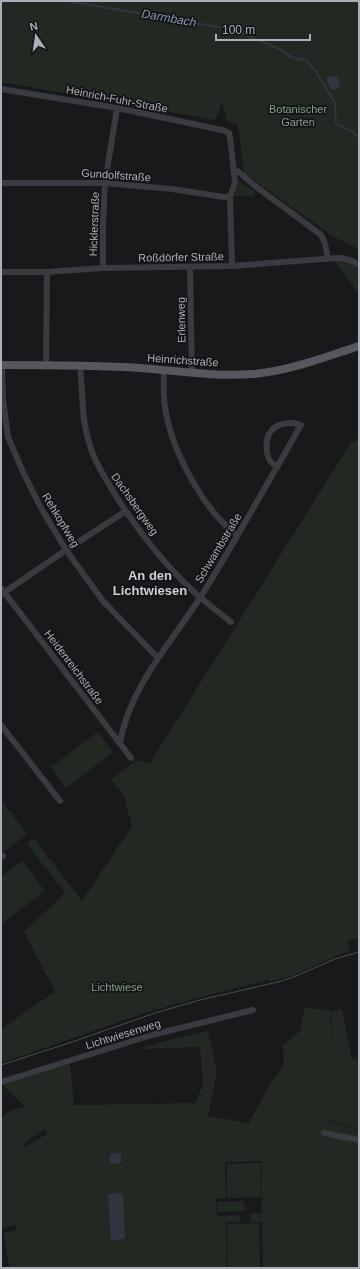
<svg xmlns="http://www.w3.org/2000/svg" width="360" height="1269" viewBox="0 0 360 1269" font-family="Arial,sans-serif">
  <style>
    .green { fill: #212922; fill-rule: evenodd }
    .water { fill: #2f363f }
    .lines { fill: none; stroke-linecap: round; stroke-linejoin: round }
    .stream { stroke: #2f363f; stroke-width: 2 }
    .minor { stroke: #3a3a40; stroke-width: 6 }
    .major { stroke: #56575f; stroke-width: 8 }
    .tram { stroke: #4d4e55; stroke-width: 1 }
    .labels { text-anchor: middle; stroke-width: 3.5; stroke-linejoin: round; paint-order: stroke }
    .street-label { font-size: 11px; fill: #abafba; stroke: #141416 }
    .park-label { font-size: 11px; fill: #83a488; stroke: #141416 }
    .water-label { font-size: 12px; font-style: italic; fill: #849ab4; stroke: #141416 }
    .quarter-label { font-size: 13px; font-weight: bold; fill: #ccced6; stroke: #141416 }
  </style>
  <rect width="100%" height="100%" fill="#19191b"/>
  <path class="green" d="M1,1h352l6,2v247l-6,-4 -19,-9 -90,-64 -5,-41 -2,-8 -10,-3 -4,-15v-5l-8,19 -214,-38z
    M238,181l17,10 -2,6 -19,-1z
    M341,260l13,5 5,5v22l-1,1 -24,-32z
    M359,439v499l-12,3 3,10 -12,4 -44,20 -25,7 -1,-2 -60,15 -63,18 -144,50v-34l54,-38 -31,-59 41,-39 -38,-49 7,-6 48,63 50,-75 -8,-30 -13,-16 25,-20 14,3 200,-319z
    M98,732l15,20 -47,36 -15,-21z
    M1,800l26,34 -26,20z
    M22,861l23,30 -44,33v-47z
    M305,1007l26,4 -1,70 2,-70 10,-2 10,51 7,-2v71l-30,-9v1l30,9v138h-96l-1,-46h-11l-1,-8 11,-1 1,3 -1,-55 -36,1 1,36 -10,1 1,17 24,-1 -1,7h-14l1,46h-221v-1l3,-1 -5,-33 11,-2 1,-6 -15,3v-110c8,-8 17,-10 28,-13h-6l-22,-21 69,-21 4,42 121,-2 8,-18 -3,-38 -60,2 25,-8 43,-10 9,41 -9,44 41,7 24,-44 11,-14 -1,-20 17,-14zM46,1129l1,5 -26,15 6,-8z
    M260,1163l1,34 -34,1v-34z
    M244,1201l1,10 -27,1 -1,-10z
    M259,1223l1,45h-32l-1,-44z"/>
  <path class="water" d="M335,76c4,2 6,5 5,9l-3,4 -5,1 -6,-10 2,-3z
    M121,1153v10l-11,1v-10z
    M123,1193l2,46 -14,1 -3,-46z"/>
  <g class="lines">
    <path class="stream" d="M68,1l156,27 15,4 43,18 9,7 16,4 9,11 19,31 1,21 16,7 7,7"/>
    <path class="minor" d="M1,89l116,19 105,22 7,3 1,4 5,45 -5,15 2,69
      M235,171l4,1 16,14 65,48c6,7 6,16 8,25
      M1,183h104l67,6 52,8h6
      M190,267l2,105
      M103,268v-44l2,-41 12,-75
      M1,272h46l56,-4 129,-2 105,-8c9,0 15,2 22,7
      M2,365l1,35 5,37 15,35 18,36 25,42 37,51 55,57
      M46,366l1,-94
      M80,366c3,26 1,51 9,76 5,20 17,37 27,54 21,33 48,68 77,95 12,11 25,21 38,31
      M164,370c0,12 -1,25 1,37 6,42 38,103 72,128
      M293,423l8,2 -24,42c-2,-2 -6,-4 -7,-6 -5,-9 -5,-24 2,-31 5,-6 13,-7 21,-7z
      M1,588l130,170
      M2,594l64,-44 60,-39
      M1,725l59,76
      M120,743c9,-55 50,-99 80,-145 27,-43 52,-88 77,-131
      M1,858l2,-2
      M1,1082l151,-47 101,-25
      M324,1133l35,7"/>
    <path class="major" d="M1,365c46,0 94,0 140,3 37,3 75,9 112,6 36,-3 72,-17 106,-28"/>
    <path class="tram" d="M1,1065l71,-23 83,-29 45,-13 82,-19 14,-5 39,-17 24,-7"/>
  </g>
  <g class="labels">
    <g class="street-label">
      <text transform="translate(117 99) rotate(11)" y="4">Heinrich-Fuhr-Straße</text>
      <text transform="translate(116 175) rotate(4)" y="4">Gundolfstraße</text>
      <text transform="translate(94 224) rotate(-88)" y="4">Hicklerstraße</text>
      <text transform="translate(181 257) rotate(-1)" y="4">Roßdörfer Straße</text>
      <text transform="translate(181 320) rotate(-91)" y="4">Erlenweg</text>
      <text transform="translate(183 360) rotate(4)" y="4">Heinrichstraße</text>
      <text transform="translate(135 504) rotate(55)" y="4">Dachsbergweg</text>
      <text transform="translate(61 520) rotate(59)" y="4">Rehkopfweg</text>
      <text transform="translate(218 548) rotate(-59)" y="4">Schwambstraße</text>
      <text transform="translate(74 667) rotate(53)" y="4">Heidenreichstraße</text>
      <text transform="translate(123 1034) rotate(-17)" y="4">Lichtwiesenweg</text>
    </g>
    <g class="park-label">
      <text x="298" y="113">Botanischer<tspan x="298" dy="13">Garten</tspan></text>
      <text x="117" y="991">Lichtwiese</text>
    </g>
    <g class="water-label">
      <text transform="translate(169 18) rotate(10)" y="4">Darmbach</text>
    </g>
    <g class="quarter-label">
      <text x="150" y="580">An den<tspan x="150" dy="15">Lichtwiesen</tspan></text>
    </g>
  </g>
  <rect width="360" height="1269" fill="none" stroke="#abafba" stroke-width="4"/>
  <g transform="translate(36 36) rotate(347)" stroke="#141416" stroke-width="3" paint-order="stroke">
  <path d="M0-3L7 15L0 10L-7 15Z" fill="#abafba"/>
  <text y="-6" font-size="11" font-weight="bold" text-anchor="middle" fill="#abafba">N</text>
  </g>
  <path d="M216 34v6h94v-6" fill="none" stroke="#abafba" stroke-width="2"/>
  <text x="222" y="34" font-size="12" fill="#abafba" stroke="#141416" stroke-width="3" paint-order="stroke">100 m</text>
</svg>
